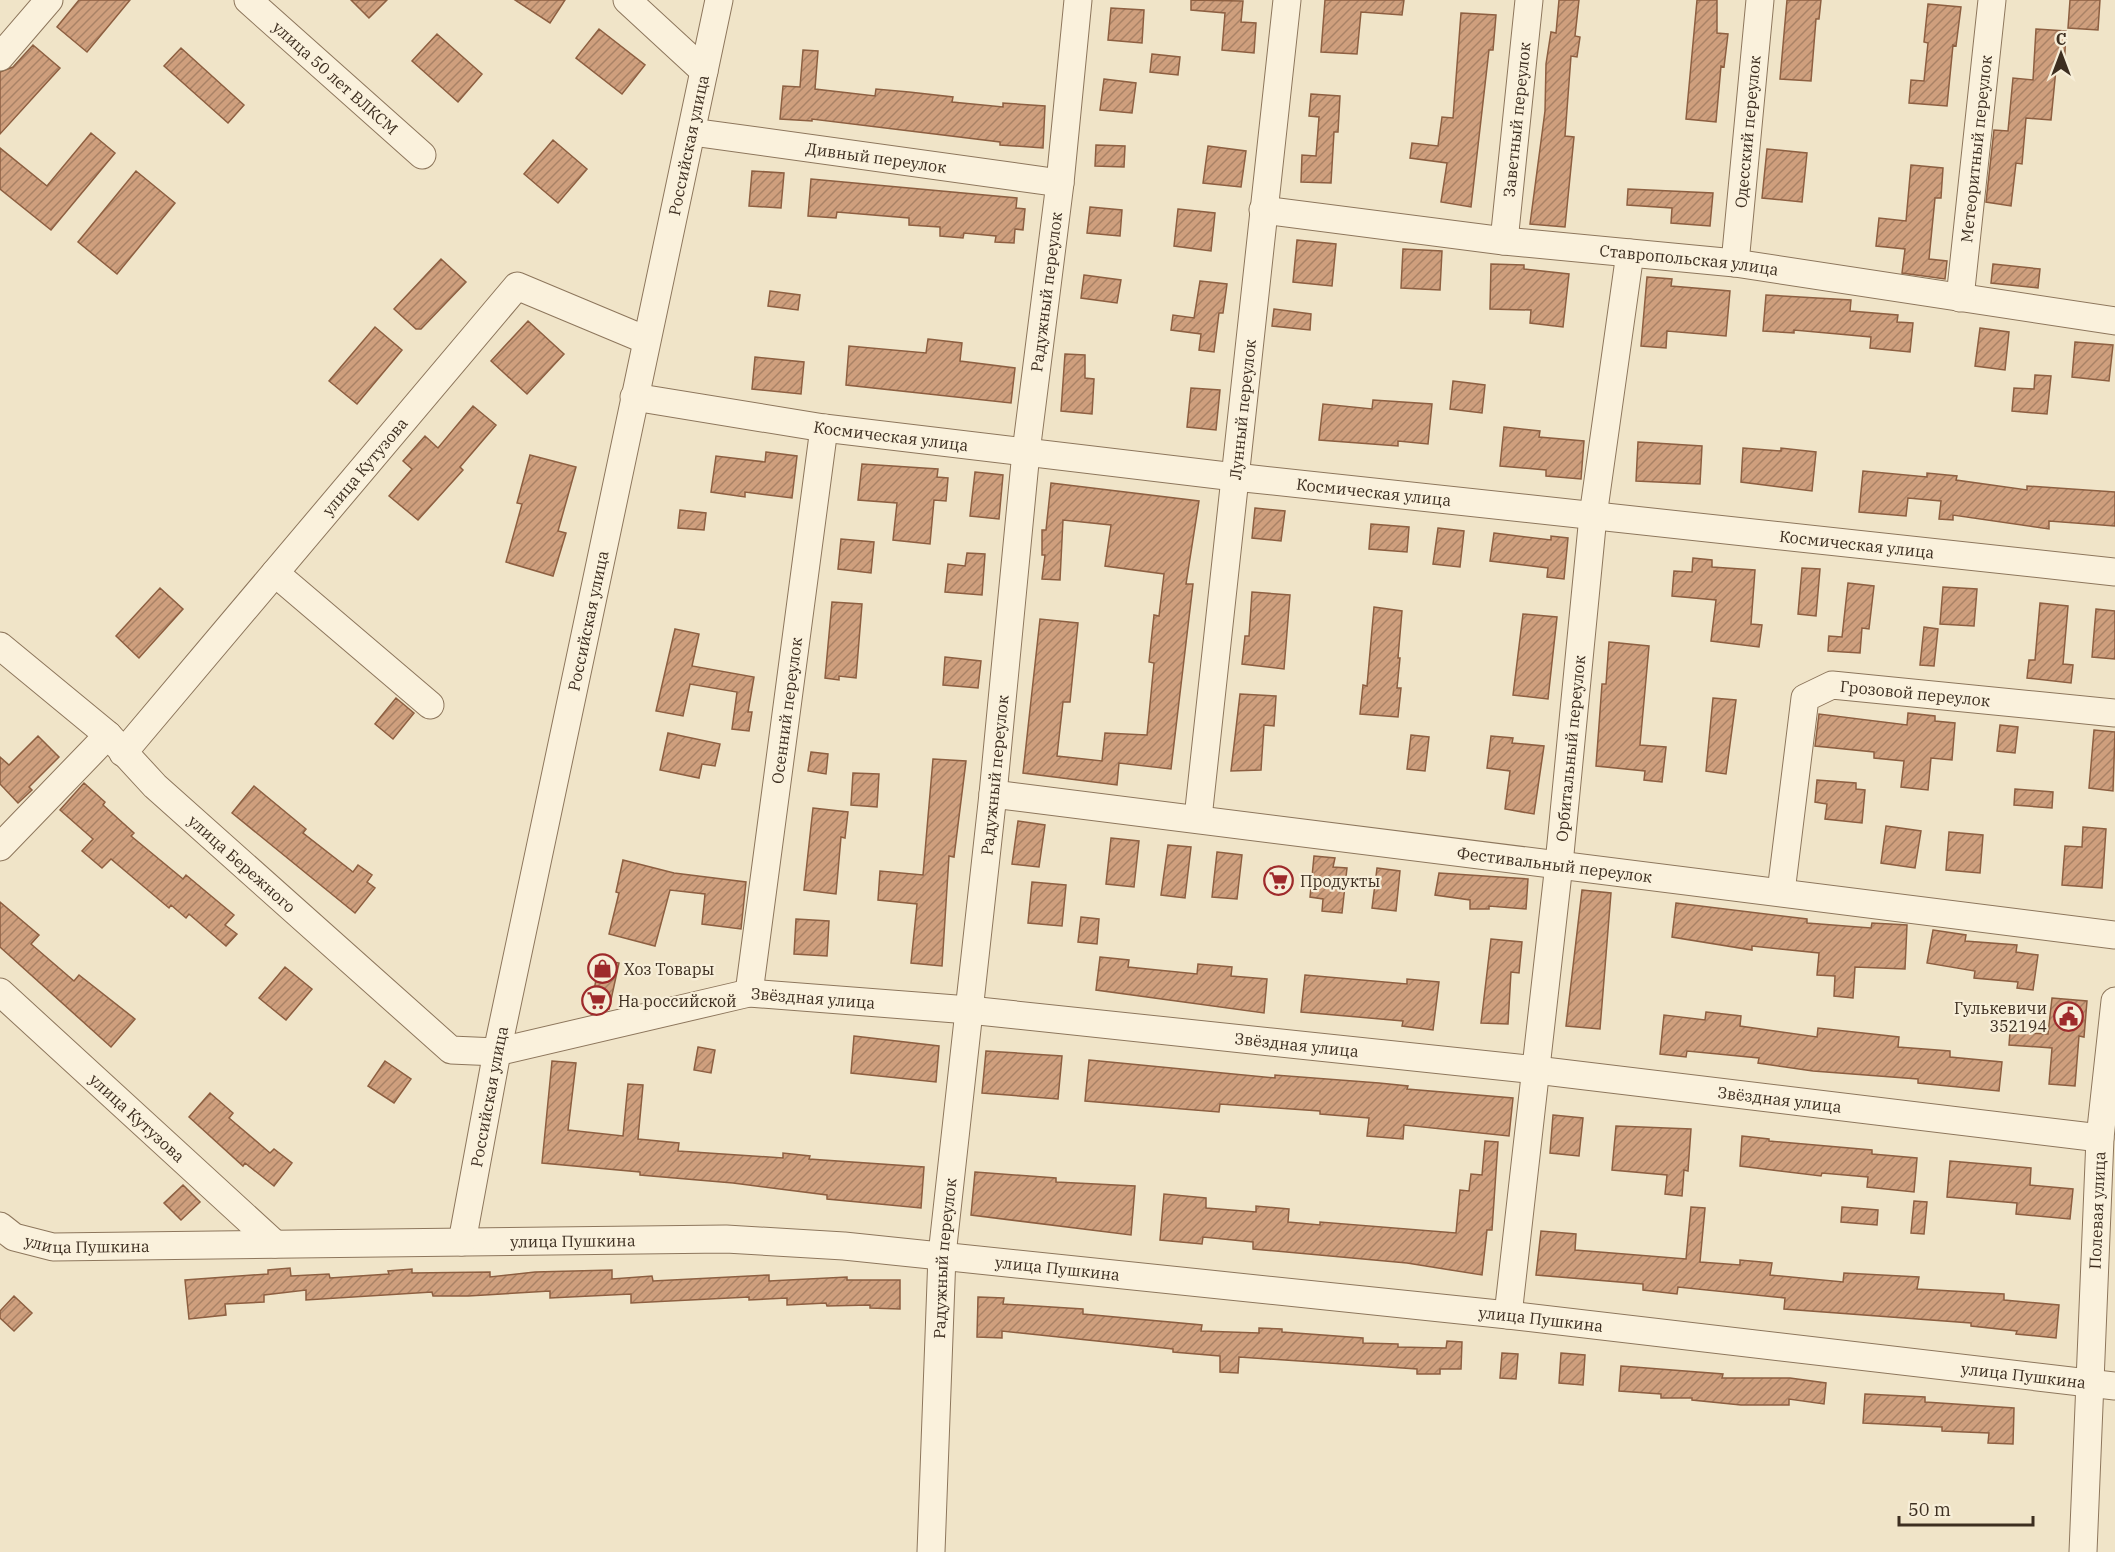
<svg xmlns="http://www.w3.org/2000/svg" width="2115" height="1552" viewBox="0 0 2115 1552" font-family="'IBM Plex Serif',serif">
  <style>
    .building { fill: url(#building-hatch); stroke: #8d5f41; stroke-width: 1.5 }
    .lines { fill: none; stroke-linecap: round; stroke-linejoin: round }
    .minor-casing { stroke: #8d765c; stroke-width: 29 }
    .minor { stroke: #faf1dc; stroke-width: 27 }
    .labels { text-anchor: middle; stroke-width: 4.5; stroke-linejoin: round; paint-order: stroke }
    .street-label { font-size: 16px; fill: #3d2e20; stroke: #f7eed8 }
    .poi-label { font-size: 16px; fill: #3d2e20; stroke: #f7eed8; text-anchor: start }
  </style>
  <defs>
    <pattern id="building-hatch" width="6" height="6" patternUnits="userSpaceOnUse" patternTransform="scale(1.5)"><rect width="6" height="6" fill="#cf9f7d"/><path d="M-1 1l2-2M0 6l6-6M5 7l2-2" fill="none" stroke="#a98266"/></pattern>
  </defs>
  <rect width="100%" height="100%" fill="#f0e4c8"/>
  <path class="building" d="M79,0h51l-43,52 -30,-25z
    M351,0h36l-18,18z
    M515,0h50l-15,23z
    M1191,0l52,1 -2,21 15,1 -2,30 -32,-3 3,-37 -34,-3z
    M1325,0h79l-2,15 -41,-3 -4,42 -36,-2z
    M1559,0h20l-4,36 5,1 -3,20 -6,-1 -6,80 9,1 -9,90 -35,-3 15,-113 1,-47 5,-32 5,1z
    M1697,0h20v33l11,1 -4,33 -3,-1 -5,56 -30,-3z
    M1787,0h34l-2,19h-3l-5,62 -31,-2z
    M2070,0h30l-2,30 -30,-2z
    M1928,4l33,3 -5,39 -3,-1 -6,61 -38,-3 2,-23 13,1 4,-38 -4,-1z
    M1111,8l33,2 -2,33 -34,-3z
    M1461,13l35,2 -3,35h-4l-18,157 -30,-5 6,-39 -37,-5 2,-15 26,3 4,-29 11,1z
    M599,29l46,36 -23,29 -46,-36z
    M2036,29l30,2 -2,39 -8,-1 -5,51 -25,-2 -4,46 -6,-1 -5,43 -25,-4 8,-72 14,1 5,-53 20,2z
    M437,34l45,40 -24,28 -46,-41z
    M33,45l27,23 -60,66v-62l13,-5z
    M181,48l63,57 -16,18 -64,-57z
    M803,50l15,1 -3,38 60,7 1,-7 33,3 44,5 -1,5 51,5v-4l42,3 -2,42 -43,-3v-3l-188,-23v2l-32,-2 3,-33 17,1z
    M1152,54l28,3 -2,18 -28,-3z
    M1104,79l32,4 -4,30 -32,-3z
    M1311,94l29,2 -2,36h-4l-3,51 -30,-1 1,-27 14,1 3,-39 -10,-1z
    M91,133l24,20 -64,77 -51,-41v-41l47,38z
    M553,140l34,29 -29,34 -34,-29z
    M1096,145l29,1 -1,21 -29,-1z
    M1208,146l38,5 -5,36 -38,-4z
    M1767,149l40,4 -5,49 -40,-4z
    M1911,165l32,3 -2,30h-6l-6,61 18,2 -2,18 -43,-6 3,-24 -29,-3 3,-28 27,3z
    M136,171l39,32 -58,71 -39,-32z
    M752,171l32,2 -3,35 -32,-2z
    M811,179l206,19 -1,10 9,1 -2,21 -8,-1 -1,14 -19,-1 1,-6 -32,-3 -1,5 -23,-2v-9l-31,-2v-7l-72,-6 -1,6 -28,-2z
    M1628,189l85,4 -3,33 -39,-3 1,-15 -45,-3z
    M1090,207l32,3 -2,26 -33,-3z
    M1178,209l37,4 -4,38 -37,-5z
    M1297,240l39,4 -4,42 -39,-4z
    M1403,249l39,2 -2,39 -39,-2z
    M441,259l25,23 -45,47h-5l-22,-20z
    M1491,264l33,1v4l45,5 -6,53 -33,-4 1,-13 -41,-1z
    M1993,264l47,5 -2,19 -47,-5z
    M1084,275l37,5 -4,23 -36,-5z
    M1647,277l25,2 -1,7 59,5 -4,45 -59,-5 -1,17 -25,-2z
    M1200,281l27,3 -4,29h-4l-5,39 -15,-2 2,-16 -30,-4 2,-15 21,3z
    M770,291l30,4 -2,15 -30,-4z
    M1766,295l85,5 -1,11 48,4 -1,7 16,1 -3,29 -40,-4 1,-11 -77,-7v3l-31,-2z
    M1274,309l37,5 -1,16 -38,-4z
    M528,321l36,33 -37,40 -36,-33z
    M375,327l27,23 -45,54 -28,-23z
    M1980,328l29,4 -4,38 -30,-4z
    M928,339l34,4 -2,18 55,7 -4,35 -165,-18 3,-39 77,7z
    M2075,342l38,3 -4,36 -37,-4z
    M1065,354l20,1v23l9,1 -2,35 -31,-3z
    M755,357l49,5 -3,32 -49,-5z
    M2035,375l16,1 -4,38 -35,-3 2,-23 20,1z
    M1453,381l32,4 -3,28 -32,-4z
    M1191,388l29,2 -4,40 -29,-3z
    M1373,400l59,4 -4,40 -30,-3v5l-79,-6 4,-36 49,5z
    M473,406l23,19 -36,42 3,3 -45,50 -29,-24 23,-27 -9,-8 22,-25 13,12z
    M1504,427l36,4 -1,6 45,4 -3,38 -35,-3v-6l-46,-4z
    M1638,442l64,4 -2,38 -64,-3z
    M1743,448l38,3v-3l35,4 -4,39 -71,-9z
    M766,452l31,4 -5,42 -47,-6v5l-34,-5 5,-36 49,6z
    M530,455l46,12 -18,64 8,2 -13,43 -47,-14 16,-58 -5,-1z
    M862,464l76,5 -1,8 11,1 -2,23 -12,-1 -4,44 -37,-4 4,-37 -39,-3z
    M1863,471l64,6v-4l30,3 -1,4 71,10v-4l88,6v34l-66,-5v8l-96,-14v5l-14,-1 2,-18 -33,-3 -2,18 -47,-4z
    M975,472l28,3 -4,44 -29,-3z
    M1051,483l148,18 -13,83h7l-22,185 -52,-6 -2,22 -94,-12 17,-154 38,4 -8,79h-7l-6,54 45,5 3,-28 42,2 7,-72 -5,-1 5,-47 5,1 5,-42 -59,-8 6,-41 -48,-5 -3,60 -18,-1 3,-24h-3v-25h4z
    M1255,508l30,3 -4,30 -29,-3z
    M680,510l26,3 -2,17 -26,-2z
    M1371,524l38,3 -2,25 -38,-3z
    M1438,528l26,3 -4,36 -27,-3z
    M1494,533l57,7v-4l17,2 -4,41 -17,-2 1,-9 -58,-7z
    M841,539l33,3 -3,31 -33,-4z
    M967,553l18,1 -3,41 -37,-3 3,-28 17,2z
    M1693,558l19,2v7l43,3 -4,54 11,1 -3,22 -48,-6 5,-41 -44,-4 2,-25 18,1z
    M1802,568l18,1 -4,47 -18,-2z
    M1848,583l26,3 -5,43 -7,-1 -2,25 -32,-2 1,-15 13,1z
    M1943,587l34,2 -3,37 -34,-2z
    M160,588l23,21 -44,49 -23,-22z
    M1252,592l38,3 -6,74 -42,-5 3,-28h4z
    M832,602l30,2 -6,74 -17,-2v4l-14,-2z
    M2040,603l28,3 -5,58 10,1 -2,18 -44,-5 2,-18h6z
    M1374,607l28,4 -4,47h2l-3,30h4l-3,29 -38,-3 3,-29 4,1z
    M2096,609l19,2v48l-23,-2z
    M1523,614l34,3 -9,82 -35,-4z
    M1924,627l14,2 -4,37 -14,-1z
    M675,629l24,5 -7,32 62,11 -6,35h4l-3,19 -17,-2 5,-37 -47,-8 -7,32 -27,-5z
    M1609,642l40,4 -9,99 26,2 -4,35 -18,-2 1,-9 -49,-5 6,-82h4z
    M945,657l36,4 -3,27 -35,-3z
    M1240,694l36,2 -2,30 -10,-1 -3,45 -30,1z
    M396,698l18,15 -21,26 -18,-15z
    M1713,698l23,2 -10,74 -20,-3z
    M1908,713l27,3v5l20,2 -3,37 -21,-2 -3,32 -27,-3 3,-26 -30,-3v-6l-59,-6 4,-32 88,11z
    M2000,725l18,2 -3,26 -18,-2z
    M2094,730l21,2 -2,59 -24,-3z
    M668,733l52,11 -5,22 -13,-2 -3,14 -39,-8z
    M1411,735l18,2 -4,34 -18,-2z
    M38,736l21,21 -30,30 3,3 -14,13 -18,-19v-27l9,8z
    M1491,736l22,2 -1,5 32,3 -10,68 -29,-5 5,-38 -23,-3z
    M811,752l17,2 -2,20 -18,-3z
    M933,759l33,2 -12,96 -5,-1 -7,110 -31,-3 6,-59 -39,-4 2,-29 43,4z
    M853,773l26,1 -2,33 -26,-2z
    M1817,780l39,3v6l9,1 -3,33 -37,-4 2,-15 -12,-2z
    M84,783l21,19 -2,3 31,28 -3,3 52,43 3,-4 48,40 -9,10 12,9 -11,12 -37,-32 -3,4 -15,-13 -2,3 -58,-49 -9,9 -20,-17 11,-12 -33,-29z
    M254,786l52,43 -3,4 50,39 5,-7 14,10 -5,7 8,6 -20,25 -123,-100z
    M2015,789l38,3 -1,16 -38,-3z
    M813,808l35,4 -3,26 -4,-1 -5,57 -32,-4z
    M1018,821l27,4 -6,42 -27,-3z
    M1886,826l35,5 -6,37 -34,-5z
    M2083,827l23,2 -4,59 -40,-3 3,-39 17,1z
    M1949,832l34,3 -3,38 -34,-3z
    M1111,838l28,3 -5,46 -28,-3z
    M1168,845l23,2 -6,51 -24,-3z
    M1217,852l25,3 -5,44 -25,-2z
    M1314,856l21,2 -2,9 14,1 -5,45 -20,-2 1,-12 -13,-2z
    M623,860l51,13 72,9 -5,47 -39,-5 3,-30 -35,-4 -15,56 -46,-12 10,-41 -3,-1z
    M1377,868l23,3 -4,40 -24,-3z
    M1439,873l89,6 -2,30 -37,-3v3h-19v-9l-35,-5z
    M1032,882l34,3 -4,41 -34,-3z
    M1582,890l29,3 -11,136 -34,-3z
    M0,902l39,33 -8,9 43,37 5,-6 56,44 -24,28 -111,-100z
    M1676,903l131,16v4l64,5 1,-5 35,2 -2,44 -50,-2 -2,31 -19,-2 1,-20 -18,-1 2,-22 -67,-7v4l-80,-13z
    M1081,917l18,2 -2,25 -19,-2z
    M796,919l33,2 -2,35 -33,-2z
    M1933,930l33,5 -1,6 52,4 -1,7 22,3 -5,35 -16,-2 1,-6 -44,-4 1,-7 -48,-8z
    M1491,939l31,3 -3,31 -8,-1 -3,52 -27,-1z
    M1100,957l29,3 -1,7 69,7 1,-10 34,3 -1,9 36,3 -3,34 -168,-23z
    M600,959l19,4 -10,46 -18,-3z
    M285,967l27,22 -26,31 -27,-22z
    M1305,975l102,9v-5l32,3 -6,48 -31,-4 1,-5 -102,-9z
    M2052,998l35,3 -3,36 -5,-1 -4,50 -26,-2 3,-36 -43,-3 1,-13 38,2z
    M1706,1012l35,4 -1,10 77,11 1,-9 81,9 -1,10 52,4v6l52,5 -3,29 -81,-8v-4l-105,-8 -55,-8 1,-5 -72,-7 -1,6 -26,-3 4,-39 41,5z
    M854,1036l85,10 -3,36 -85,-9z
    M698,1047l17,3 -4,23 -17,-3z
    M986,1051l76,5 -4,43 -76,-6z
    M1089,1060l186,18v-3l104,8 29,3 -1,3 106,9 -4,38 -105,-11 -1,14 -36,-3 2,-18 -49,-4v-3l-100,-7 -1,8 -134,-11z
    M385,1061l26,18 -17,24 -26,-17z
    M552,1061l24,2 -8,67 55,6 5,-52 15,1 -5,54 41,4 -1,8 105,7v-5l27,3 -1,3 115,8 -3,41 -94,-9v-4l-94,-12 -93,-8v-3l-98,-9z
    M210,1093l23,20 -4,5 41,35 4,-4 18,14 -18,23 -29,-23 -2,3 -54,-49z
    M1553,1115l30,3 -4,38 -29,-3z
    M1616,1126l75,3 -3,42 -4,-1 -2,26 -17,-2 2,-19 -55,-5z
    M1742,1136l27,3v2l103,9v4l45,4 -3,34 -47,-5 1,-10 -46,-4 -1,3 -81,-10z
    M1485,1141l13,1 -6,88h-5l-5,45 -75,-12 -154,-14v-7l-50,-5 -1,7 -42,-4 4,-46 42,4v10l50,4v-6l33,3 -1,13 32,3v-3l136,11 4,-43 9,1 2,-17 11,1z
    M1950,1161l81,7 -1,17 43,4 -3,30 -54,-5 1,-11 -70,-6z
    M975,1172l81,6v4l79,4 -4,49 -160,-20z
    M183,1185l17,17 -19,18 -17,-17z
    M1914,1201l13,1 -3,32 -13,-1z
    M1691,1207l14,1 -5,54 40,3v-5l32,3 -2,12 73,7 1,-9 75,4 -2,12 87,5v6l55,5 -3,33 -40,-4 1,-3 -46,-5v-3l-187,-14 1,-11 -107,-11 -1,7 -34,-4v-6l-107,-9 5,-44 35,3 -1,16 111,9z
    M1842,1207l36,3 -1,15 -36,-3z
    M290,1268l1,8 38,-2 1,4 59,-4 -1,-3 24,-2v4l78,-1v5l45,-5 77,-2v9l40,-3 1,5 116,-6v6l78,-4v3h53v29l-30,-1v-3l-43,1 -1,-3 -39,2v-7l-38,2v-3l-118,6v-9l-81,4v-7l-82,5h-35l-1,-4 -126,8v-10l-42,5v7l-39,2 1,11 -37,4 -4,-39 83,-6v-4z
    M14,1296l18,17 -18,18 -14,-13v-7z
    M978,1297l26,1 -1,6 80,5v5l119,11 -1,6 58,2v-5l23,1v3l81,6v5l35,1v3l48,1 1,-7 15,1 -1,27h-21v5h-23v-5l-178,-12 -1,16 -18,-1v-16l-47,-4v-3l-171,-18v7l-25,-1z
    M1502,1353l16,1 -2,25 -16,-1z
    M1561,1353l24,2 -2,30 -24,-2z
    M1621,1366l102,8 -1,4h68l36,5 -2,21 -35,-5v6h-48l-49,-5v-2h-31v-4l-42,-3z
    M1865,1394l60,3v5l89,6 -1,36 -25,-1 1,-10 -47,-2v-4l-79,-4z"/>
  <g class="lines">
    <defs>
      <g id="minor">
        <path id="s1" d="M248,0l174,155"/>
        <path d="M627,0l77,71"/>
        <path d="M0,57l49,-57"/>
        <path id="s2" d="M692,132l368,51"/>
        <path id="s3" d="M1263,210l241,31 231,22 380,58"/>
        <path id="s4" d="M1504,241l25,-241"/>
        <path id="s5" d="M1735,263l25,-263"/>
        <path id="s6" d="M1960,298l32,-298"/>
        <path id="s7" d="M634,397l190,31 411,49 880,95"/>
        <path d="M275,573l155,132"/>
        <path id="s8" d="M0,646l108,89 47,51 296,264 46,2 252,-59 220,17 567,60 564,68"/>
        <path id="s9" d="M123,753l394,-467 129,54"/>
        <path id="s10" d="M993,794l1122,141"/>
        <path id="s11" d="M1198,818l89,-818"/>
        <path d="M0,847l108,-112"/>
        <path id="s12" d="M1781,892l24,-194 27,-13 283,28"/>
        <path id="s13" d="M0,992l275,252"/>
        <path id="s14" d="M749,993l75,-565"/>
        <path id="s15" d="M0,1226l14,11 39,10 673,-8 118,7 664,69 607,71"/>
        <path id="s16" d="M462,1242l35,-190 222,-1052"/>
        <path id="s17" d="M1508,1315l51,-451 34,-348 37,-263"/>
        <path id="s18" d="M931,1552l11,-297 51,-461 33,-342 34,-269 18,-183"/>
        <path id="s19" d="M2083,1552l17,-414 15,-137"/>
      </g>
    </defs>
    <use href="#minor" class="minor-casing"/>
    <use href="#minor" class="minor"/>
  </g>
  <defs>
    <symbol id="supermarket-ring" viewBox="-11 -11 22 22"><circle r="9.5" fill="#f7eed8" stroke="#9e2a2b" stroke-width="1.5"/><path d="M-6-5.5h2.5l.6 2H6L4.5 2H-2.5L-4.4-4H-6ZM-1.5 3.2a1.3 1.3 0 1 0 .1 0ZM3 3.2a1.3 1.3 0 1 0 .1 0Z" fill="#9e2a2b"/></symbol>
    <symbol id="shop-ring" viewBox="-11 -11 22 22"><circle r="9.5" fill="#f7eed8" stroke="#9e2a2b" stroke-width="1.5"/><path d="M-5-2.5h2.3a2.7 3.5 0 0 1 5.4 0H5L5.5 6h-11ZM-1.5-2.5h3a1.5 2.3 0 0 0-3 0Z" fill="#9e2a2b"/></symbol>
    <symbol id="civic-ring" viewBox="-11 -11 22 22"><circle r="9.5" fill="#f7eed8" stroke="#9e2a2b" stroke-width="1.5"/><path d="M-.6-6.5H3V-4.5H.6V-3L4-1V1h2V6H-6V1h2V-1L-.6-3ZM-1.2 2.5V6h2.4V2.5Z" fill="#9e2a2b"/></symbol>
  </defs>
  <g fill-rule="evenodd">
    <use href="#supermarket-ring" x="1262" y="864" width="33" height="33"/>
    <use href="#shop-ring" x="586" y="952" width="33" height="33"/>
    <use href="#supermarket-ring" x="580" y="984" width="33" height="33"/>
    <use href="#civic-ring" x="2052" y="1000" width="33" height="33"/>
  </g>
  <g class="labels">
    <g class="street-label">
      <text dy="6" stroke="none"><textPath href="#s1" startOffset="117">улица 50 лет ВЛКСМ</textPath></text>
      <text dy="6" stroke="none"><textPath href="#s4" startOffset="122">Заветный переулок</textPath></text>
      <text dy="6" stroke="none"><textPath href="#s5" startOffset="132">Одесский переулок</textPath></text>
      <text dy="6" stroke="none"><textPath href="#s16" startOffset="1120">Российская улица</textPath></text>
      <text dy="6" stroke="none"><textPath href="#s6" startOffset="150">Метеоритный переулок</textPath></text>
      <text dy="6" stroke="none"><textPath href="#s2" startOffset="186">Дивный переулок</textPath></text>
      <text dy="6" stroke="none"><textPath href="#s3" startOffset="429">Ставропольская улица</textPath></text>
      <text dy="6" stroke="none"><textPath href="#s18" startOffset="1266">Радужный переулок</textPath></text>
      <text dy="6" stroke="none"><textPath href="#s11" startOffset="411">Лунный переулок</textPath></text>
      <text dy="6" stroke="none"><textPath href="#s7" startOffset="260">Космическая улица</textPath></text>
      <text dy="6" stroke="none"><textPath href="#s9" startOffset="375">улица Кутузова</textPath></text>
      <text dy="6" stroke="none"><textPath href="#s7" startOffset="746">Космическая улица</textPath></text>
      <text dy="6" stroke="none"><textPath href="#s7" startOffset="1232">Космическая улица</textPath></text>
      <text dy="6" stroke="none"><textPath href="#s16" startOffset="634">Российская улица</textPath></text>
      <text dy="6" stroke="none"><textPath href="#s12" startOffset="309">Грозовой переулок</textPath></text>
      <text dy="6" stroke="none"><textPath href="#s14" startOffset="285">Осенний переулок</textPath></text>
      <text dy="6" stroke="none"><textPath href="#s17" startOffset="570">Орбитальный переулок</textPath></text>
      <text dy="6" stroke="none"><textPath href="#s18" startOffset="780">Радужный переулок</textPath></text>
      <text dy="6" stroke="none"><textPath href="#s10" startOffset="566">Фестивальный переулок</textPath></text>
      <text dy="6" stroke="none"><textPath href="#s8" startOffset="326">улица Бережного</textPath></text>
      <text dy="6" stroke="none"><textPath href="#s8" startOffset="975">Звёздная улица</textPath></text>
      <text dy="6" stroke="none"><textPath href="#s8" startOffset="1461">Звёздная улица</textPath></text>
      <text dy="6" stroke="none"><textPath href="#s16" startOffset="148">Российская улица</textPath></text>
      <text dy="6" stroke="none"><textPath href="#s8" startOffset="1947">Звёздная улица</textPath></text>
      <text dy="6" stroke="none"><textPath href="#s13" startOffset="186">улица Кутузова</textPath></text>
      <text dy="6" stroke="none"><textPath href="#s19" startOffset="342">Полевая улица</textPath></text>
      <text dy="6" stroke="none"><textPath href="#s15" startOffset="92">улица Пушкина</textPath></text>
      <text dy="6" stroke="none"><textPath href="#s15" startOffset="578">улица Пушкина</textPath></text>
      <text dy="6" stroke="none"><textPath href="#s18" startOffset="294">Радужный переулок</textPath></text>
      <text dy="6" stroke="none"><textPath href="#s15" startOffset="1064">улица Пушкина</textPath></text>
      <text dy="6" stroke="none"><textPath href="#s15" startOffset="1550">улица Пушкина</textPath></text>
      <text dy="6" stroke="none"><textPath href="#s15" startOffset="2036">улица Пушкина</textPath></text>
    </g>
    <g class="poi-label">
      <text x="1300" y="887">Продукты</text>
      <text x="624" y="975">Хоз Товары</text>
      <text x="618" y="1007">На российской</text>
      <text x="2047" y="1014" text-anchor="end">Гулькевичи<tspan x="2047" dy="18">352194</tspan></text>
    </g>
  </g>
  <g transform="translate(2061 54)" stroke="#f7eed8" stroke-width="4.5" paint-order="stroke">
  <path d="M0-4.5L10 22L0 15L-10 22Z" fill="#3d2e20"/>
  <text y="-9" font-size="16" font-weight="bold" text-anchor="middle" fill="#3d2e20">С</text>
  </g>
  <path d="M1899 1516v9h134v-9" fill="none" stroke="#3d2e20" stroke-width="3"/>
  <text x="1908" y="1516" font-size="18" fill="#3d2e20" stroke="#f7eed8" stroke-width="4.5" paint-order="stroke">50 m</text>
</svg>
